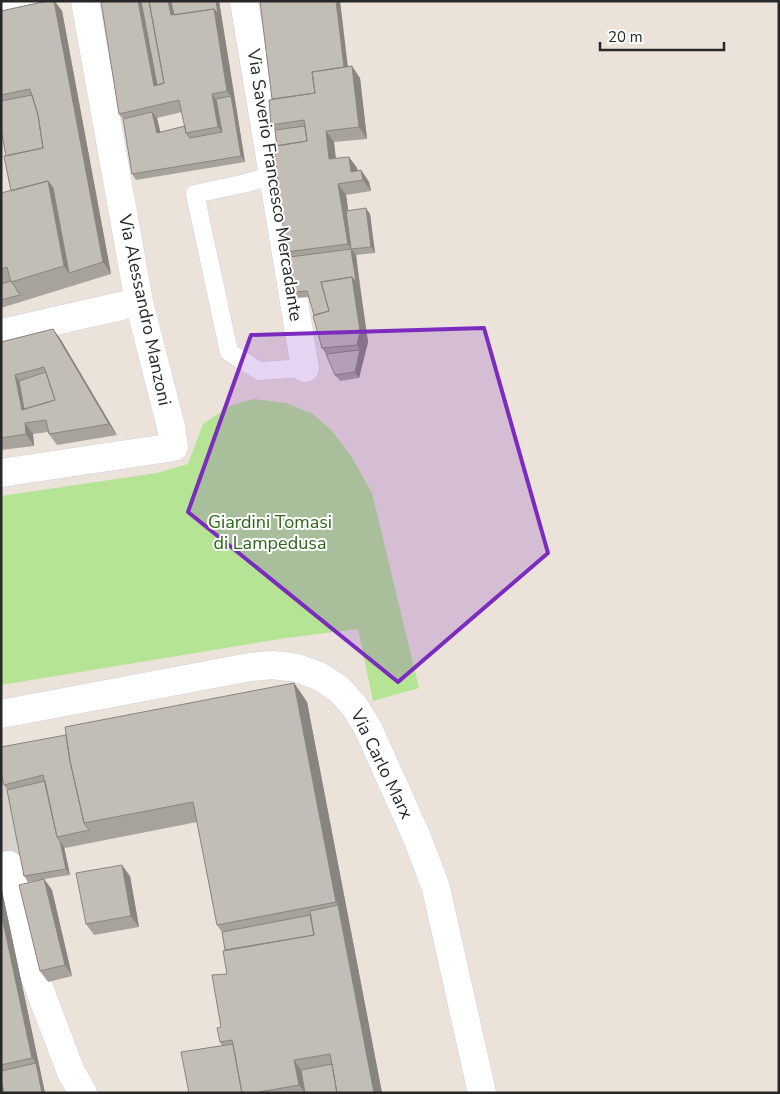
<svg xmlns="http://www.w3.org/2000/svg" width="780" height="1094" viewBox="0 0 780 1094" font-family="'Nunito Sans',sans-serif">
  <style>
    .green { fill: #b4e494 }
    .plaza { fill: #d7d2cc }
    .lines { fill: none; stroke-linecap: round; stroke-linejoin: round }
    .lane-casing { stroke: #cfd3e2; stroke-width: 19 }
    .street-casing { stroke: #cfd3e2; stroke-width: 29 }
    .secondary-casing { stroke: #cfd3e2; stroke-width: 29 }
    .lane { stroke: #fff; stroke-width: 18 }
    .street { stroke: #fff; stroke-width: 28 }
    .secondary { stroke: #fff; stroke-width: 28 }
    .wall { fill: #a7a39c; fill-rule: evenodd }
    .shaded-wall { fill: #88847f }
    .building { fill: #c2bdb5; stroke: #88847f; fill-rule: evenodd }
    .marked { fill: #7b2cbf; fill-opacity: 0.2; stroke: #7b2cbf; stroke-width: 4; stroke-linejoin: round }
    .labels { text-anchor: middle; stroke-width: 4; stroke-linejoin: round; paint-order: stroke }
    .street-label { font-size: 18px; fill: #282828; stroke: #fff }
    .park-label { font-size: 18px; fill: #2c6618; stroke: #fff }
  </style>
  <rect width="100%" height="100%" fill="#ebe2d9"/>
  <path class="green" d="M253,399l33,4 27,11 19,17 19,25 21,37 47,195 -46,13 -15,-72 -72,9 -285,47v-189l156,-23 31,-9 15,-40 27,-18z"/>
  <path class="plaza" d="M1,748l26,128 -26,7z"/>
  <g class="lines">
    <defs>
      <path id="lane" d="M274,175l-28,8 -51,11 34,158 30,19 46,-3"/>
      <path id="street" d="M244,1l61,367
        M1,10l40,-9
        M1,333l138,-31
        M1,473l173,-26 -3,-20 -32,-125 -54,-301
        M1,867l8,-2 24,107 38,100 12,21"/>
      <path id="secondary" d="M1,714l249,-47 23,-2 24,3 22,8 20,13 16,18 13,21 50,112 18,48 46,205"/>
    </defs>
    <use href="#lane" class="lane-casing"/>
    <use href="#street" class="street-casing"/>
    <use href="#secondary" class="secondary-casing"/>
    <use href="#lane" class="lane"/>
    <use href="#street" class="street"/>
    <use href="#secondary" class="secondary"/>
  </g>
  <path class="wall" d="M47,1h8l7,10 49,263 -110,34v-115l10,-2 -5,-35 -5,-27v-118z
    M219,1l26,161 -109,18 -4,-6 -9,-55 -4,-5zM182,112l3,14 -25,6 -3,-14z
    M340,1l8,66 12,11 7,61 -33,3 2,17 13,-2 8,11 1,3 3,-1 8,12 2,9 -25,4 2,15 22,4 5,39 -19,2 12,87 -9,36 -19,3 -5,-6 -9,-21 -4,-6 -8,-33 -5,-18 -11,1 -4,-6 -4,-35 -4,-5 -11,-122 -4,-5 1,-26z
    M53,329l8,11 56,95 -60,10 -8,-11 -1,-2 -15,2 1,12 -33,4v-108z
    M294,683l13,19 75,391h-193l33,-47 -2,-4 7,-68 -2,-24 -3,-18 -5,-7 -20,-103 -132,26 -1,-1 6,28 -26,4 8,11 20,86 -24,6 -8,-11v-91l-12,2 -4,-6 -17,-86 -3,-5 62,-50z
    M130,876l9,51 -45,8 -8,-11z
    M1,886l44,207h-44z"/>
  <path class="shaded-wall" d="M54,1l8,10 49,263 -8,-12z
    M138,1h6l17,89 -7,-4z
    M168,1h6l4,19 -7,-5z
    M216,1h3l26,161 -4,-6 -10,-60 -4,-5 -13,-82z
    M336,1h4l9,78 -4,-6z
    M352,66l8,12 7,61 -8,-12z
    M212,94l8,11 6,33 -8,-11z
    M152,112l5,6 5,21 -5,-6z
    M326,131l8,11 3,29 -8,-12z
    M349,157l8,11 2,13 -8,-9z
    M361,170l8,12 2,9 -8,-11z
    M48,181l13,18 8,74 8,11 -13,-18z
    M338,184l8,11 8,54h-3l-3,-5z
    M366,208l4,6 5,39 -4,-6z
    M351,249l5,6 4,33 -4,-6z
    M352,277l8,11 8,54 -9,36 -4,-6 5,-22 -3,-5z
    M53,329l8,11 56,95 -8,-11z
    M15,375l8,12 6,27 -7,-4z
    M25,423l8,11 1,12 -8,-12z
    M294,683l13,19 42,219 -13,-19z
    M60,841l4,6 6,28 -4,-6z
    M122,865l8,11 9,51 -8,-11z
    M44,879l8,11 20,86 -7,-11z
    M1,886l44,207h-3l-6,-30 -4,-5 -31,-146z
    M338,905l11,16 33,172h-8z
    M294,1060l11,16 3,17h-3l-6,-8z
    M1,1074l6,19h-5z"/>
  <path class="building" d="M47,1h7l49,261 -34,11 -16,-85 -5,-7 -37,10 -7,-35 39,-8 -5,-33 -8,-26 -29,6v-84z
    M101,1h37l16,85 10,-3 -15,-82h19l3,14 43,-6 13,82 -15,3 6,33 -32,6 -7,-33 -60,14z
    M141,1h8l15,82 -7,2z
    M171,1h45l2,13 -4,-5 -40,6z
    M260,1h76l8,66 -32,5 3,21 -43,6z
    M352,66l7,61 -33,4 3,28 20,-2 2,15 10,-2 2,10 -25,4 10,60 -62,8 -12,-106 33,-5 -3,-21 -33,5 -2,-25 46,-7 -3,-21z
    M32,95l6,20 5,33 -37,8 -5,-27v-28z
    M231,96l10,60 -109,18 -9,-55 29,-7 5,21 28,-7 1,7 4,5 32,-6 -6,-33z
    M305,126l2,15 -30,5 -2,-16z
    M48,181l16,85 -53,16 -4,-15 -6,2v-76z
    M366,208l5,39 -20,2 -5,-38z
    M351,249l5,33 -4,-5 -31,5 8,29 -15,4 -7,-24 -13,1 -4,-35z
    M352,277l8,54 -3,14 -35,3 -9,-32 16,-5 -8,-29z
    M11,281l9,14 -19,5v-16z
    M53,329l56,95 -60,10 -3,-14 -21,3 1,11 -25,4v-96zM44,367l11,33 -33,10 -7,-35z
    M360,350l-5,22 -20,3 -9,-21z
    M46,372l9,28 -31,9 -5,-28z
    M294,683l42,219 -119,23 -24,-123 -109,21 -14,-62 -5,-34z
    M66,735l4,26 14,62 5,7 -32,7 -14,-62 -39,10 -3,-12v-26z
    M45,781l12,56 3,4 6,28 -42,7 -17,-86z
    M122,865l9,51 -45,8 -10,-51z
    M44,879l21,86 -25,6 -21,-86z
    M338,905l36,188h-37l-7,-39 -36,6 5,25 -45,8h-12l-10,-53 -12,2 -3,-14 4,-1 -9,-52 15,-1 -4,-23 91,-16 -4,-24z
    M1,912l31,146 -31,7z
    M310,915l4,20 -89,15 -3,-18z
    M233,1044l9,49h-53l-8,-41z
    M36,1063l6,30h-38l-3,-14v-8z
    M332,1064l5,29h-32l-4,-23z"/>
  <path class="marked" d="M484,328l64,225 -150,129 -210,-170 63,-177z"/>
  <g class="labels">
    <g class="street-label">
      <text transform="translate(275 185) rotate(81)" y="6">Via Saverio Francesco Mercadante</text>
      <text transform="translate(145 310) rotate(78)" y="6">Via Alessandro Manzoni</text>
      <text transform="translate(382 764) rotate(64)" y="6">Via Carlo Marx</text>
    </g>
    <g class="park-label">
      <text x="270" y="528">Giardini Tomasi<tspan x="270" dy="21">di Lampedusa</tspan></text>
    </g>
  </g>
  <rect width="780" height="1094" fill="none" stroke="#282828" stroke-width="5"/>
  <path d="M600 42v8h124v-8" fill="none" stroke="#282828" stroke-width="2.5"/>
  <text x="608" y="42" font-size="15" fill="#282828" stroke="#ffffff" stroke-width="4" paint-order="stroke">20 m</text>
</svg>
